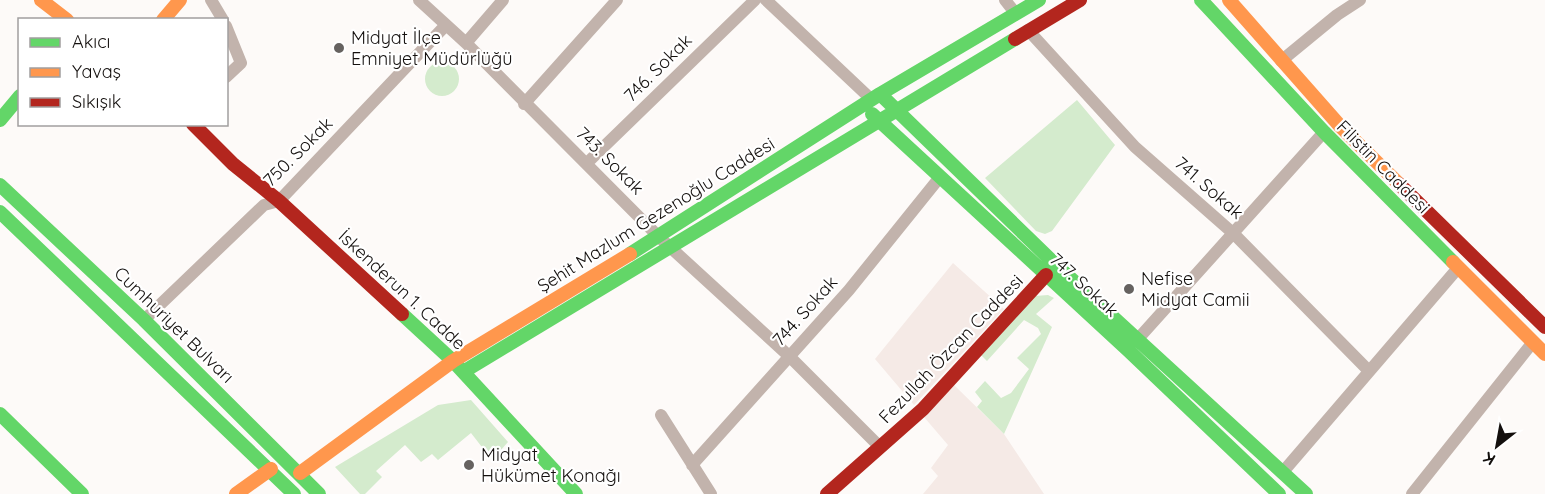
<svg xmlns="http://www.w3.org/2000/svg" width="1545" height="494" viewBox="0 0 1545 494" font-family="Quicksand,sans-serif">
  <style>
    .built { fill: #f5eae6 }
    .green { fill: #d4ebcd }
    .lines { fill: none; stroke-linecap: round; stroke-linejoin: round }
    .street { stroke: #c2b3ac; stroke-width: 12 }
    .fast { stroke: #63d668; stroke-width: 14 }
    .slow { stroke: #ff974d; stroke-width: 14 }
    .jam { stroke: #b3261e; stroke-width: 14 }
    .poi-dot { fill: #666260; stroke: #fff; stroke-width: 2 }
    .labels { text-anchor: middle; stroke-width: 4.5; stroke-linejoin: round; paint-order: stroke }
    .poi-label { font-size: 18px; fill: #14100e; stroke: #fff; text-anchor: start }
    .street-label { font-size: 18px; fill: #14100e; stroke: #fff }
  </style>
  <rect width="100%" height="100%" fill="#fdfaf8"/>
  <path class="built" d="M953,263l51,46 -90,96 -39,-46z
    M954,385l50,49 40,60h-121l15,-18 -7,-8 17,-23 -24,-28z"/>
  <path class="green" d="M425 79a17 17 0 1 1 34 0a17 17 0 1 1-34 0Z
    M1077,100l38,45 -63,86 -7,3 -9,-3 -51,-53z
    M1048,295l6,3 -18,16 16,13 -48,107 -27,-27 5,-6 -7,-9 10,-11 16,17 10,-5 18,-24 -12,-11 24,-24 -3,-6 -14,-8 -37,41 -6,-6 54,-59z
    M471,400l37,42 -16,18 -21,-27 -33,27 -6,-6 -11,8 -16,-17 -29,26 6,6 -17,17h-5l-25,-27 103,-62z"/>
  <g class="lines">
    <path class="street" d="M211,0l12,20
      M419,0l47,43 193,194 130,119 91,91
      M766,0l105,99
      M1005,0l11,14
      M226,26l15,37 -15,14
      M1028,30l107,117 99,87 134,136
      M466,43l37,-43
      M1281,61l56,-46 23,-15
      M524,104l93,-104
      M587,163l168,-163
      M144,320l120,-115 15,-4 166,-175
      M1137,340l187,-208
      M661,415l50,79
      M692,465l157,-175 91,-113
      M1282,473l176,-205
      M1412,494l121,-152"/>
    <path class="fast" d="M1201,0l123,132 129,130
      M880,94l176,171 250,229
      M872,114l256,236 151,144
      M0,120l20,-24
      M0,185l144,135 175,174
      M0,212l294,282
      M630,254l250,-160 159,-94
      M402,314l51,47 123,133
      M463,372l552,-333
      M0,414l82,80"/>
    <path class="slow" d="M41,0l26,20
      M1229,0l111,126 59,58
      M163,20l17,-20
      M1453,262l92,92
      M300,473l153,-112 177,-107
      M236,494l35,-25"/>
    <path class="jam" d="M1015,39l65,-39
      M193,124l40,40 46,37 123,113
      M1399,184l146,143
      M827,494l96,-85 123,-134"/>
  </g>
  <g class="poi-dot">
    <circle cx="339" cy="48" r="6"/>
    <circle cx="1129" cy="289" r="6"/>
    <circle cx="469" cy="465" r="6"/>
  </g>
  <g class="labels">
    <g class="poi-label">
      <text x="351" y="44">Midyat İlçe<tspan x="351" dy="21">Emniyet Müdürlüğü</tspan></text>
      <text x="1141" y="285">Nefise<tspan x="1141" dy="21">Midyat Camii</tspan></text>
      <text x="481" y="461">Midyat<tspan x="481" dy="21">Hükümet Konağı</tspan></text>
    </g>
    <g class="street-label">
      <text transform="translate(658 68) rotate(-45)" y="6">746. Sokak</text>
      <text transform="translate(298 152) rotate(-45)" y="6">750. Sokak</text>
      <text transform="translate(610 161) rotate(45)" y="6">743. Sokak</text>
      <text transform="translate(1383 167) rotate(45)" y="6">Filistin Caddesi</text>
      <text transform="translate(1209 188) rotate(41)" y="6">741. Sokak</text>
      <text transform="translate(656 215) rotate(-32)" y="6">Şehit Mazlum Gezenoğlu Caddesi</text>
      <text transform="translate(1084 285) rotate(42)" y="6">747. Sokak</text>
      <text transform="translate(402 290) rotate(43)" y="6">İskenderun 1. Cadde</text>
      <text transform="translate(805 311) rotate(-48)" y="6">744. Sokak</text>
      <text transform="translate(174 325) rotate(44)" y="6">Cumhuriyet Bulvarı</text>
      <text transform="translate(951 349) rotate(-46)" y="6">Fezullah Özcan Caddesi</text>
    </g>
  </g>
  <rect x="18" y="18" width="210" height="108" fill="#ffffff" stroke="#a19f9f" stroke-width="1.5"/>
  <rect x="30" y="38" width="30" height="9" fill="#63d668" stroke="#a19f9f" stroke-width="1.5"/>
  <text x="72" y="48" font-size="18" fill="#14100e">Akıcı</text>
  <rect x="30" y="68" width="30" height="9" fill="#ff974d" stroke="#a19f9f" stroke-width="1.5"/>
  <text x="72" y="78" font-size="18" fill="#14100e">Yavaş</text>
  <rect x="30" y="98" width="30" height="9" fill="#b3261e" stroke="#a19f9f" stroke-width="1.5"/>
  <text x="72" y="108" font-size="18" fill="#14100e">Sıkışık</text>
  <g transform="translate(1497 446) rotate(211)" stroke="#ffffff" stroke-width="4.5" paint-order="stroke">
  <path d="M0-4.5L10 22L0 15L-10 22Z" fill="#14100e"/>
  <text y="-9" font-size="16" font-weight="bold" text-anchor="middle" fill="#14100e">K</text>
  </g>
</svg>
